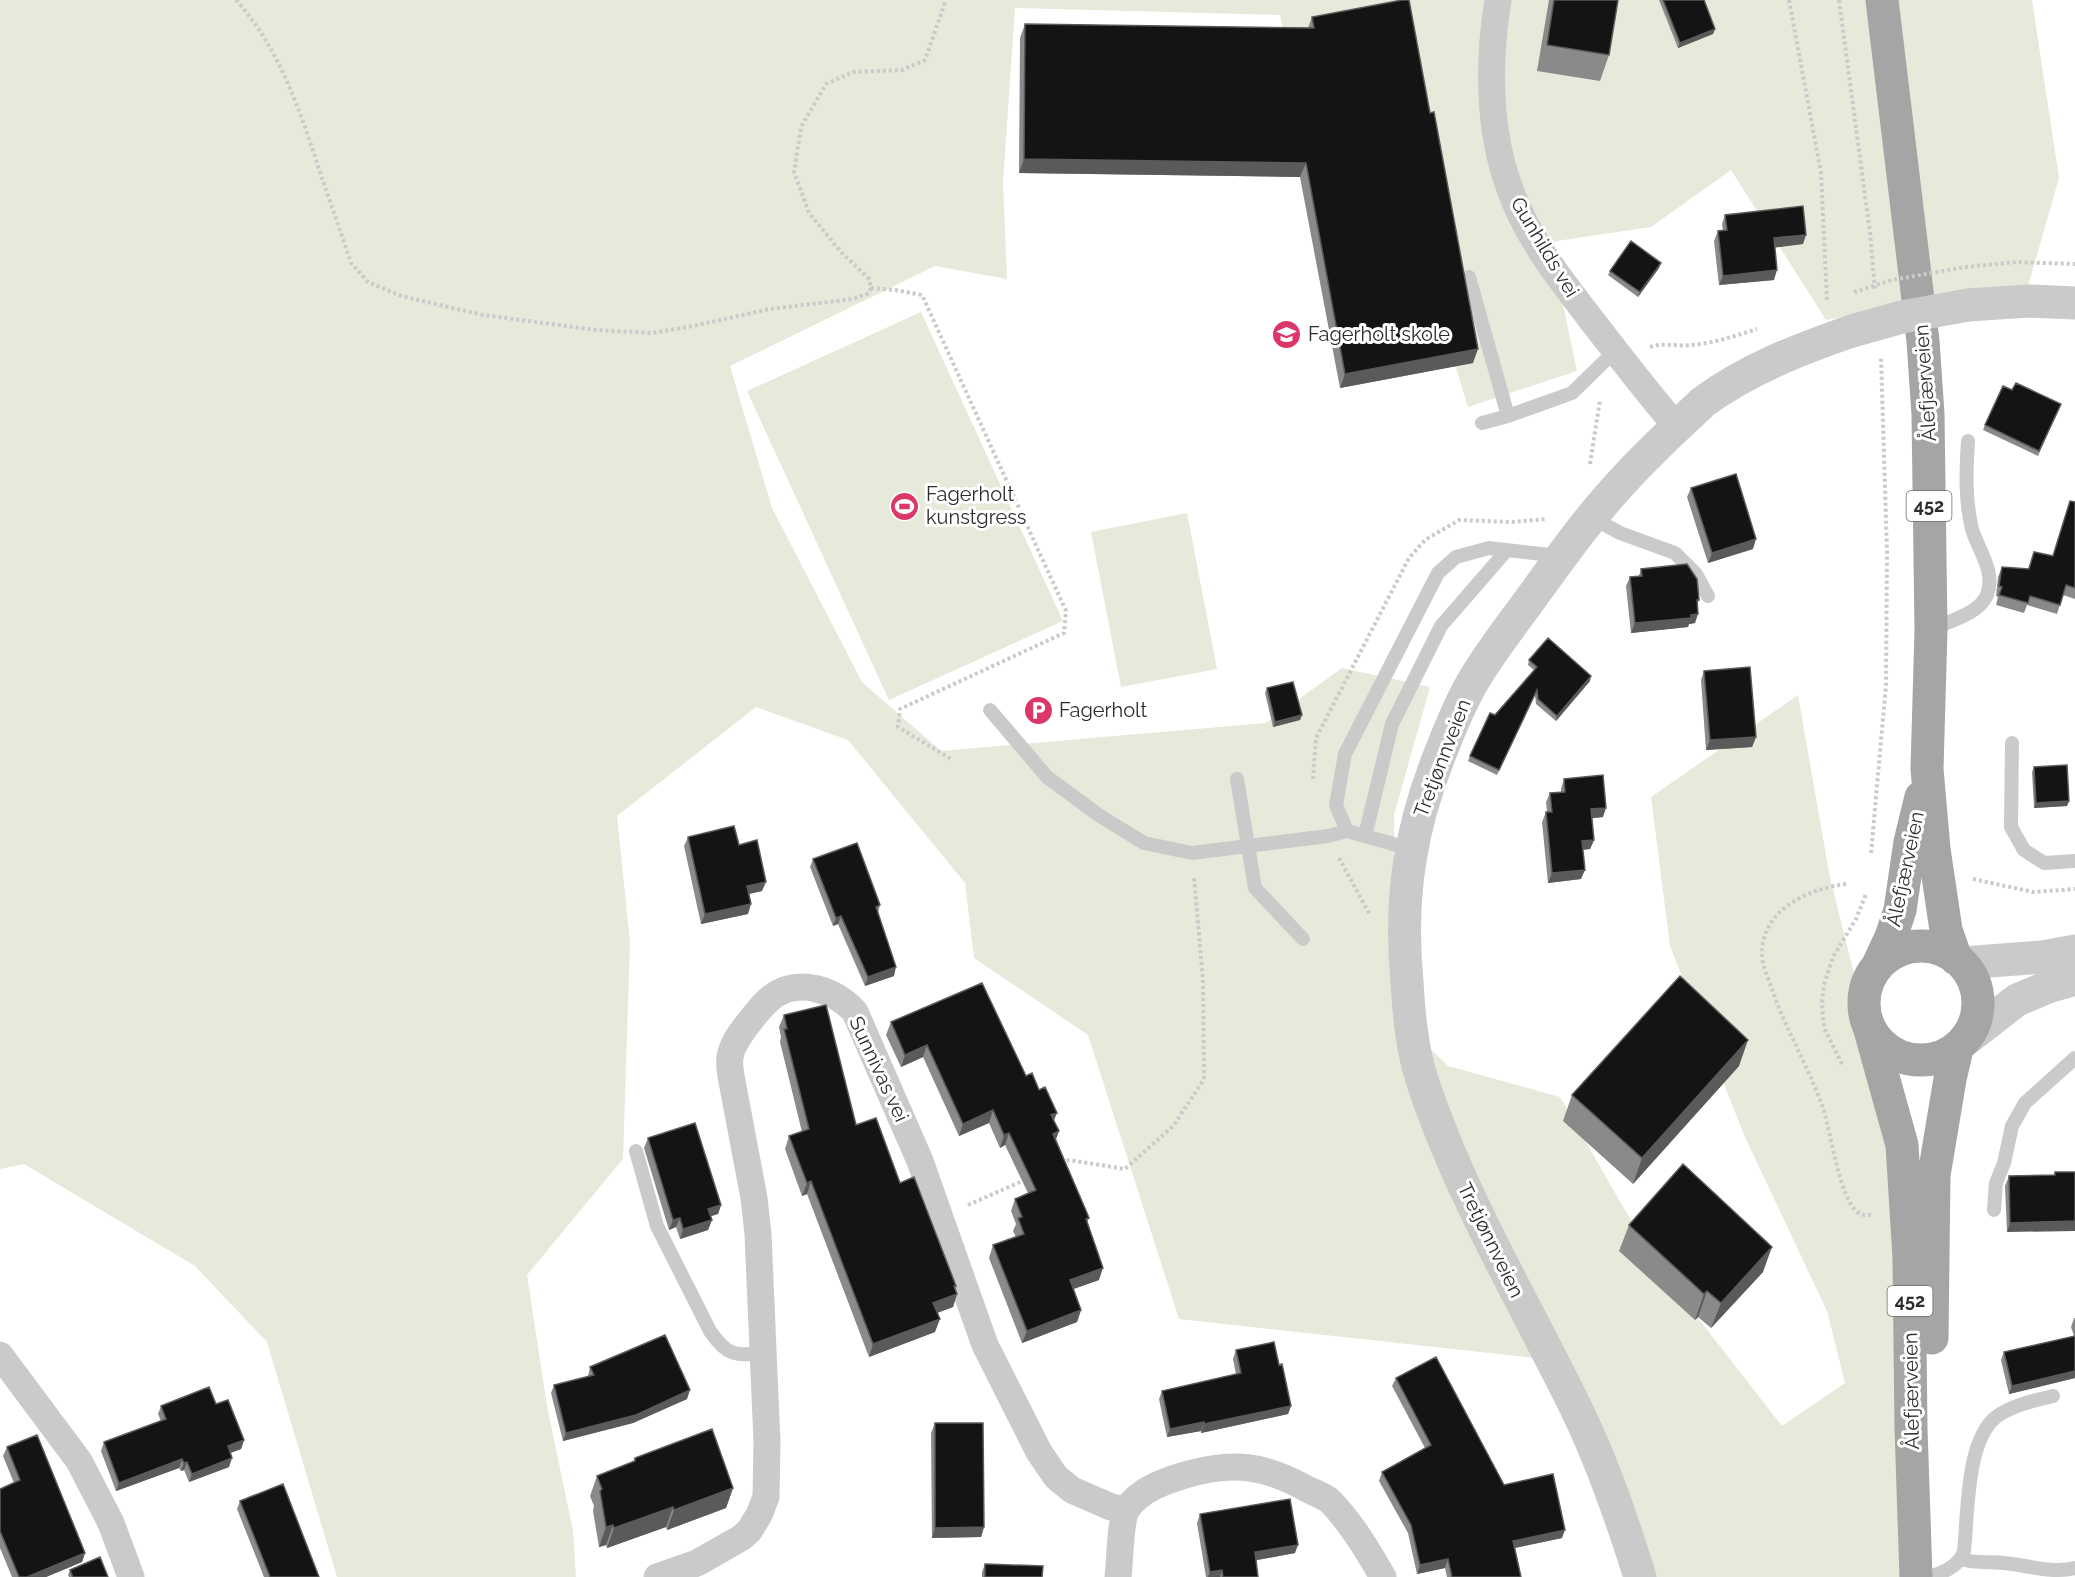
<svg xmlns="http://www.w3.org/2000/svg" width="2075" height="1577" viewBox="0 0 2075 1577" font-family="Raleway,sans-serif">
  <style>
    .green { fill: #e6eadb }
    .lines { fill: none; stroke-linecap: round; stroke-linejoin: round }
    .path { stroke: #cacaca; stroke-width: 4; stroke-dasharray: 3 3; stroke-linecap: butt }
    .service { stroke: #cacaca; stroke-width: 14 }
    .minor { stroke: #cacaca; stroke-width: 27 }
    .tertiary { stroke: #cacaca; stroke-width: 33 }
    .primary { stroke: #a5a5a5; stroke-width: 33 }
    .path-bridge { stroke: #cacaca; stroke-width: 4; stroke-dasharray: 3 3; stroke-linecap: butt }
    .tertiary-bridge { stroke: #cacaca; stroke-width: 33 }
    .wall { fill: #8a8a8a }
    .shaded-wall { fill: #5a5a5a }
    .building { fill: #141414; stroke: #5a5a5a; stroke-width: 1.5 }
    .labels { text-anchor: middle; stroke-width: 6; stroke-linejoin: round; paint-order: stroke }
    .shield { fill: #fff; stroke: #6c6c6c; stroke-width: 1.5 }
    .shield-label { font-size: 18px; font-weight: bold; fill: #2d2d2d }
    .street-label { font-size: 20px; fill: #2d2d2d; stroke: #fff }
    .poi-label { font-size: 20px; fill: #2d2d2d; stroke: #fff; text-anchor: start }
  </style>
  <rect width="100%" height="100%" fill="#fff"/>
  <path class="green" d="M0,0h2032l27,178 -31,108 -202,34 -95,-150 -80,57 -101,15 27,129 -109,36 -38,-124 -132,-176 -18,-92 -265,-7 -12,175 4,96 -72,-13 -205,100 42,142 90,174 79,69 325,-28 76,-55 88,19 -36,128 2,200 52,51 112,31 96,167 126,162 63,-43 -18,-72 -83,-176 -74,-189 -19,-149 147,-102 32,183 49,195 46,504h-289l-92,-218 -365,-40 -91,-284 -114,-77 -9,-75 -117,-143 -92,-33 -139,109 13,126 -7,217 -96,116 20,131 26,125 3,46h-239l-70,-235 -72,-76 -171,-102 -24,5z
    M921,312l142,309 -174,79 -142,-309z
    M1187,513l30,156 -96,18 -30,-155z"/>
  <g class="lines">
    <path class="path" d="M236,0c44,49 64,111 84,172 10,30 21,61 31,91l17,19 33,14 82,19 113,15 56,3 41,-7 77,-17 83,-10 16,-6 2,-5 -2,-9 -28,-27 -32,-39 -15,-41 7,-45 25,-43 27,-12 49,-2 23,-10 21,-60
      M1789,0l32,173 6,128
      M1839,0l31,233 5,57
      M1965,267l51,-5 59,2
      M871,288l24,2 27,5 144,316 -2,22 -164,76 -2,18 53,32
      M1650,347c13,-5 28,0 42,-2 22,-2 43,-9 65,-16
      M1590,464l10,-64
      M1313,779l3,-41 93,-180 16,-18 34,-20 53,2 34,-3
      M1871,853l15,-168 1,-133 -6,-194
      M1339,858l31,57
      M1973,879l60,13 42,-3
      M1846,884c-38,5 -84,25 -84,70 0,11 6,24 10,35 14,42 38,80 52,122 7,24 16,85 32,100 6,5 10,4 17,4
      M1842,1064l-18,-36 -2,-26 2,-17 9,-28 23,-38 10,-25
      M1061,1163l8,-3 56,9 49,-44 30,-46 -1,-99 -9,-103
      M968,1205l59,-26"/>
    <path class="service" d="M1469,277l39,139
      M1482,423l26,-7 64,-23 44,-43
      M1591,517l29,16 55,20 21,21 12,22
      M1932,629c17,-8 47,-15 55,-34 9,-24 -9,-45 -15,-66 -7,-29 -6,-58 -4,-88
      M990,710l57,67 53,39 44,27 48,10 136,-17 19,-5
      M2012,743l-1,84 13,23 20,13 31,-2
      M1237,779l18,109 48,51
      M1365,836l27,-112 49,-98 66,-76
      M1411,849l-64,-18 -11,-26 9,-51 93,-181 18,-16 33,-9 70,8
      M636,1151l21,75 53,105c17,25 25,25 54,22
      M1994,1210l2,-27 8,-20 8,-37 13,-23 50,-45
      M1961,1559c14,5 29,2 43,4 23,2 48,11 71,5
      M1929,1577c14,-4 31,-12 35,-26 4,-37 2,-110 32,-134 16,-12 37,-16 57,-21"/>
    <path class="minor" d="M1498,0c-10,61 -10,131 12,189 18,52 57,99 90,142 25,32 50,65 77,96
      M0,1355l79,106 32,62 20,54
      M657,1577l40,-14 44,-25 8,-7 10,-16 7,-18 1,-55 -9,-208 -4,-36 -23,-122c-1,-6 -2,-13 -1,-19 2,-13 12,-26 20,-36 7,-9 13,-17 22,-24 27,-20 63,-7 83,15l65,149 65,184 54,107 17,25 16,13 39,17 15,3
      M1118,1577c2,-14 2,-57 9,-68 12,-19 38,-28 58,-34 48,-14 79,-10 122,14 8,4 18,7 24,13 21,22 37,49 52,75"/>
    <path class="tertiary" d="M1968,305l61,-4 46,2
      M1963,963l79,-6 33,-6
      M1968,1038l49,-38 31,-13 27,-8
      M1640,1577c-19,-61 -40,-122 -69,-179 -52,-105 -112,-206 -149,-318 -10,-31 -13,-65 -15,-98 -8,-84 3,-155 35,-233 9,-23 18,-45 30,-66 19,-33 43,-62 65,-93 27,-37 54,-75 86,-109 25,-28 53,-53 80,-79 45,-33 97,-53 149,-71"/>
    <path class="primary" d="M1882,0l41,341 5,73 3,216 -4,139 7,80 12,81 10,29
      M1864 1003a57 57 0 1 1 114 0a57 57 0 1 1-114 0Z
      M1877,967l14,-30 9,-27 10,-68 11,-45
      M1870,1030l32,115 7,112 2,171 5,149
      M1932,1338l2,-163 16,-96 7,-30"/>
    <path class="path-bridge" d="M1854,292l38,-12 73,-13"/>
    <path class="tertiary-bridge" d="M1852,331l50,-14 66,-12"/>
  </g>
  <path class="wall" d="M1549,0h69l-9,55 -9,26 -63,-10z
    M1659,0h45l11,29 -2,5 -35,14z
    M1312,17l161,346 -133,25 -40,-211 -281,-4 1,-135 5,-14 283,4z
    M1725,215l78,29 -28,3 -1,33 -55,5 -5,-44 4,-10h5l-1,-7z
    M1659,268l-21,29 -30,-22 2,-4z
    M2012,390l49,14 -23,52 -55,-26 2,-5z
    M1691,488l62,61 -45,14 -21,-66z
    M2070,501l5,1v97l-12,-4 -6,19 -30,-9 -3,8 -28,-8 2,-8 -2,-1 2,-19 4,-10 26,2 6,-17 19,4z
    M1641,569l58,31 -2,5 -2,18 -6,1 -1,3 -57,6 -5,-47 4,-9 9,-1z
    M1529,660l61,21 -34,40 -20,-17 -1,-9 -38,80 -29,-14 2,-5 25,-41 39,-45 -6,-5z
    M1704,671l52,66 -4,10 -46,3 -5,-70z
    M1267,688l35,27 -2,5 -27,7 -8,-34z
    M2034,767l35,34 -2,5 -33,2 -2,-36z
    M1564,779l39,38 -12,1 3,22 -4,9 -7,1 -2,29 -33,4 -6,-61 4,-10h1l-1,-10 4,-9 11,-1v-3z
    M688,837l51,8 23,46 -13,3 -1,20 -47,10 -17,-78z
    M813,859l67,46 -2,8 16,63 -29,10 -27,-62 -5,2 -23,-59z
    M784,1015l72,110 44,58 57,111 -4,13 -16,6 -2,19 -66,25 -62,-163 -5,2 -17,-47 4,-13 13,-4 -22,-90 1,-5 -2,-10z
    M891,1022l135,54 28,45 5,10 -3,8 33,79 -2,5 12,57 -26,9 8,21 -4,12 -55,21 -33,-85 4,-13 23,-8 -3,-6 3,-7 -5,-13 4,-12 13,-6 -23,-48 -5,3 -11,-25 -30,13 -36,-79 -22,10 -15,-32z
    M1739,1066l-106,118 -70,-63 9,-26z
    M648,1138l73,67 -3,9 -7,2 1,4 -4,10 -28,9 -4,-12 -7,3 -25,-82z
    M2055,1172h20l-68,60 -2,-46 4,-10 45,-1z
    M1629,1225l134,47 -52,56 -13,-11 -3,3 -76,-69z
    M2074,1318h1v60l-66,16 -8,-34 3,-8 70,-16 -3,-9z
    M1236,1350l43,15 12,41 -3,8 -87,19v-2l-34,6 -8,-38 3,-8 74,-17 -3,-15z
    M590,1367l97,32 -54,24 -70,18 -12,-48 3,-8 34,-9z
    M1396,1378l108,107 58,53 -47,10 6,29h-74l-2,-9 -28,6 -9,-41 -29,-52 3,-9 43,-24 -33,-62z
    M216,1404l28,36 -3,9 -11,4 -1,14 -40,15 -5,-12 -3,1 -2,-3 -63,23 -15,-40 3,-9 57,-21 -3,-7 3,-8z
    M935,1423l49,104 -3,10 -49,1 -1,-105z
    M7,1447l78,106 -3,9 -36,15h-34l-12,-29v-59l14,-6 -11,-27z
    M635,1458l98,30 -7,20 -59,22 -1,-3 -59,21 -1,-3 -7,2 -6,-36 1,-5 -4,-10 7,-20 37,-15z
    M240,1501l79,76h-55l-27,-68z
    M1200,1514l95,39 -39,7 2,17h-52l-9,-54z
    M985,1564l57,13h-60v-5z
    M70,1570l38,7h-39l-1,-2z"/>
  <path class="shaded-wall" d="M1715,29l-2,5 -35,14 2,-5z
    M1024,159l282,4 -6,14 -281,-4z
    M1806,235l-3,9 -32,4 3,-10z
    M1661,263l-2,5 -21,29 2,-5z
    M1777,270l-3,10 -55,5 4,-9z
    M1478,349l-5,14 -133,25 5,-14z
    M1756,539l-3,10 -45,14 4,-10z
    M1698,614l-3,9 -6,1 -1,3 -57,6 4,-10z
    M1591,676l-1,5 -34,40 1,-5z
    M1302,715l-2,5 -27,7 2,-5z
    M1756,737l-4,10 -46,3 4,-10z
    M2069,801l-2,5 -33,2 2,-5z
    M1606,808l-3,9 -16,2 4,-10z
    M1594,840l-4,9 -12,1 4,-9z
    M1585,870l-4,9 -33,4 4,-10z
    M766,882l-4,9 -18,4 3,-9z
    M751,904l-3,10 -47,10 4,-10z
    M841,916l-3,8 -5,2 3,-8z
    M896,967l-2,9 -29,10 3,-9z
    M1748,1040l-9,26 -106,118 9,-26z
    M927,1045l-4,12 -22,10 4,-12z
    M993,1110l-4,13 -30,13 4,-12z
    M1057,1113l-5,12 -1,-10z
    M1059,1131l-5,13 -1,-10z
    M1009,1133l-4,12 -5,3 4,-13z
    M811,1181l-4,13 -5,2 5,-13z
    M721,1205l-3,9 -13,4 3,-9z
    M680,1218l-4,9 -7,3 4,-10z
    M712,1220l-4,10 -28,9 3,-10z
    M2075,1221v10l-68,1 3,-9z
    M1772,1247l-9,25 -52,56 10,-25z
    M1103,1268l-4,12 -34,12 5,-12z
    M954,1286h2l-3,10 4,-2 -4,13 -24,9 4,-13z
    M1707,1291l-9,26 -3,3 9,-26z
    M1081,1310l-4,12 -55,21 5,-12z
    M940,1319l-5,13 -66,25 4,-13z
    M2075,1371v7l-66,16 3,-8z
    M690,1390l-3,9 -54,24 -70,18 3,-8z
    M1291,1406l-3,8 -87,19 3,-9z
    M1204,1422l-3,9 -34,6 3,-8z
    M244,1440l-3,9 -16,6 3,-9z
    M232,1458l-3,9 -40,15 3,-8z
    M182,1459l-3,9 -63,23 3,-8z
    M187,1462l-3,8 -3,1 3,-8z
    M733,1488l-7,20 -59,22 7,-20z
    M673,1507l-7,20 -59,21 7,-20z
    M613,1525l-7,20 -7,2 7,-20z
    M984,1527l-3,10 -49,1 3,-10z
    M1565,1530l-3,8 -52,11 3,-8z
    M1298,1545l-3,8 -43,8 3,-9z
    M85,1553l-3,9 -36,15h-19z
    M1448,1559l-3,9 -28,6 3,-9z
    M1222,1570l-2,7h-12l2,-5z"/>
  <path class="building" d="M1402,0h7l21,113 4,-1 44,237 -133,25 -39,-211 -282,-4 1,-135 289,4 -2,-11z
    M1554,0h64l-9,55 -62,-10z
    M1663,0h41l11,29 -35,14z
    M1803,206l3,29 -32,3 3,32 -54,6 -5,-45 9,-1 -2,-15z
    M1631,241l30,22 -21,29 -30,-21z
    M2016,383l45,21 -22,47 -54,-26 18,-39 9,4z
    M1736,474l20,65 -44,14 -21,-65z
    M2070,501l5,1v86l-9,-3 -6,20 -30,-9 -2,7 -29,-8 3,-8 -3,-1 3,-19 27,2 5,-17 19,4z
    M1687,564l10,15 2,21h-2l1,14 -7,1v3l-56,5 -5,-46 12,-1 -1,-7z
    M1548,638l43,38 -34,40 -19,-17 -1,-9 -38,80 -29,-14 20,-43 5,2 42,-48 -8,-7z
    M1750,667l6,70 -46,3 -6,-69z
    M1293,682l9,33 -27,7 -8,-34z
    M2067,765l2,36 -33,2 -2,-36z
    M1603,775l3,33 -15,1 3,31 -12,1 3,29 -33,3 -6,-61h6l-2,-19 15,-1 -1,-13z
    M734,826l5,19 18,-5 9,42 -19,4 4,18 -46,10 -17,-77z
    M857,843l23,62 -4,2 20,60 -28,10 -27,-61 -5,2 -23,-59z
    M1680,976l68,64 -106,118 -70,-63z
    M982,983l44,93 6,-3 7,17 6,-3 12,26 -6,2 8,16 -6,3 34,79 2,5 -3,1 17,49 -33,12 11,30 -54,21 -34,-86 31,-11 -6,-16 4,-1 -7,-18 21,-9 -27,-57 -5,2 -11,-25 -30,14 -36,-79 -22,10 -14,-33z
    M826,1005l30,120 20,-7 24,65 14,-6 42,109h-2l3,8 -24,9 7,16 -67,25 -62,-163 -4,2 -18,-47 20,-7 -25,-100h3l-3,-14z
    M695,1123l26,82 -13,4 4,11 -29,9 -3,-11 -7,2 -25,-82z
    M1683,1164l89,83 -51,56 -14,-12 -3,3 -75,-69z
    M2055,1172h20v49l-65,2 -1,-47 46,-1z
    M665,1335l25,55 -54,25 -70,18 -12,-48 40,-10 -4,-8z
    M2075,1336v35l-63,15 -8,-34z
    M1274,1342l5,23 3,-1 9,42 -87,18v-2l-34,7 -8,-38 79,-18 -5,-23z
    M1436,1357l68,128 49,-11 12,56 -52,11 8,36h-69l-4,-18 -28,6 -9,-40 -29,-53 49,-27 -35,-67z
    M209,1387l7,17 12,-4 16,40 -16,6 4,12 -40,16 -5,-12 -3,1 -2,-4 -63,24 -15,-41 62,-23 -5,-13z
    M935,1423h48l1,104 -49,1z
    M712,1429l21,59 -59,22 -1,-3 -59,21 -1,-3 -7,2 -6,-36 2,-2 -5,-13 38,-15v-3z
    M37,1435l48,118 -58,24h-8l-19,-46v-42l20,-9 -13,-33z
    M283,1484l36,93h-49l-30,-76z
    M1290,1499l8,46 -43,7 3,25h-35l-1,-7 -12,2 -10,-58z
    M100,1557l8,20h-35l-3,-7z
    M985,1564l58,2 -1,11h-57z"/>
  <defs>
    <symbol id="school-disc" viewBox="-11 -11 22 22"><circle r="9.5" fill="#db3869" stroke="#fff"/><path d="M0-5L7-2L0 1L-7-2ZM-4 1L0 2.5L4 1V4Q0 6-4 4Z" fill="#fff"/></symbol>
    <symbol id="stadium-disc" viewBox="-11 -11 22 22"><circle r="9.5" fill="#db3869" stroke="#fff"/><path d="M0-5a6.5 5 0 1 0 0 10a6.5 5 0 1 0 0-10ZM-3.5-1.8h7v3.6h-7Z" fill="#fff"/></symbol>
    <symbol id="parking-disc" viewBox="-11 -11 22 22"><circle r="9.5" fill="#db3869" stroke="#fff"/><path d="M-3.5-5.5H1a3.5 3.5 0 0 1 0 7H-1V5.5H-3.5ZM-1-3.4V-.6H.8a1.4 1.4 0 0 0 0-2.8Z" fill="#fff"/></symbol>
  </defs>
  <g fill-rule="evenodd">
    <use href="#school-disc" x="1270" y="318" width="33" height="33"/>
    <use href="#stadium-disc" x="888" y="490" width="33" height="33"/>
    <use href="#parking-disc" x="1022" y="694" width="33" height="33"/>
  </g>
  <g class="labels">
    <g class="shield">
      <rect x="1906.5" y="491" width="45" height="30" rx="4.5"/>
      <rect x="1887.5" y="1286" width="45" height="30" rx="4.5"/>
    </g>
    <g class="shield-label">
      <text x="1929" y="512">452</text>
      <text x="1910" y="1307">452</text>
    </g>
    <g class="street-label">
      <text transform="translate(1545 247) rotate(59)" y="7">Gunhilds vei</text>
      <text transform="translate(1925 383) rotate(-94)" y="7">Ålefjærveien</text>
      <text transform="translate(1442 758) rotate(-69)" y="7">Tretjønnveien</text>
      <text transform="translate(1905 869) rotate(-78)" y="7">Ålefjærveien</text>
      <text transform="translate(879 1069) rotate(65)" y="7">Sunnivas vei</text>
      <text transform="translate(1491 1240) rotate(64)" y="7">Tretjønnveien</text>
      <text transform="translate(1911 1391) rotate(-91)" y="7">Ålefjærveien</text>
    </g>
    <g class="poi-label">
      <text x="1308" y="341">Fagerholt skole</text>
      <text x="926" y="501">Fagerholt<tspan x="926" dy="23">kunstgress</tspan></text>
      <text x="1059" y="717">Fagerholt</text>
    </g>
  </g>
</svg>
